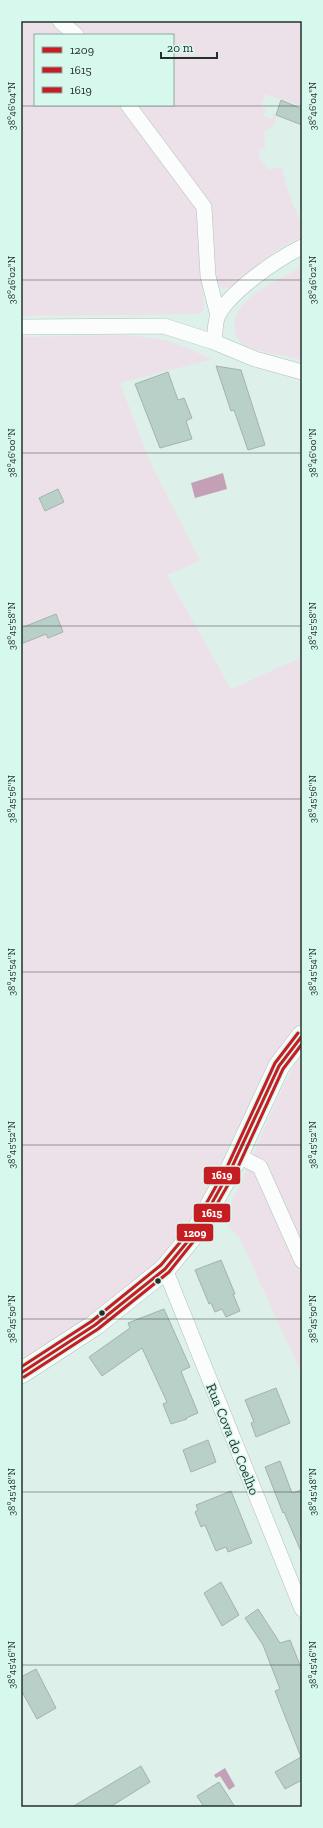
<svg xmlns="http://www.w3.org/2000/svg" width="323" height="1828" viewBox="0 0 323 1828" font-family="'Zilla Slab',serif">
  <style>
    .green { fill: #ede1e9 }
    .water { fill: #c3a0b6 }
    .building { fill: #b9d0c9; stroke: #a4b2ae }
    .lines { fill: none; stroke-linecap: round; stroke-linejoin: round }
    .street-casing { stroke: #b0beba; stroke-width: 16 }
    .secondary-casing { stroke: #b0beba; stroke-width: 22 }
    .street { stroke: #fafdfc; stroke-width: 15 }
    .secondary { stroke: #fafdfc; stroke-width: 21 }
    .bus-1-casing { stroke: #d6f8ed; stroke-width: 6 }
    .bus-2-casing { stroke: #d6f8ed; stroke-width: 6 }
    .bus-3-casing { stroke: #d6f8ed; stroke-width: 6 }
    .bus-1 { stroke: #c61d23; stroke-width: 3 }
    .bus-2 { stroke: #c61d23; stroke-width: 3 }
    .bus-3 { stroke: #c61d23; stroke-width: 3 }
    .ticks { fill: none; stroke: #23302c; stroke-width: 1; stroke-opacity: 0.45 }
    .bus-dot { fill: #23302c; stroke: #d6f8ed; stroke-width: 1.5 }
    .labels { text-anchor: middle; stroke-width: 3; stroke-linejoin: round; paint-order: stroke }
    .street-label { font-size: 14px; fill: #23302c; stroke: #d6f8ed }
    .line-badge { stroke: #d6f8ed; stroke-width: 1.5 }
    .badge-label { font-size: 11px; text-anchor: middle; font-weight: bold; fill: #fff }
    .neatline { fill: none; stroke: #23302c; stroke-width: 1.5 }
    .ticks-label { font-size: 10px; text-anchor: middle; fill: #23302c }
  </style>
  <rect width="100%" height="100%" fill="#def0ea"/>
  <path class="green" d="M21,21h26l16,14h-28v70h83l79,104 7,101 -4,4 -179,2z
    M71,21h231v81l-3,3 -34,-11 -4,14 5,2 -2,6 8,3 2,-6 3,1 -3,11 -10,7 1,17h-5l-1,9 9,12 14,-3 5,22 15,38v10l-23,11 -49,40h-7l-5,-5 -2,-5 -4,-68 -74,-105h35v-70h-89z
    M302,267v93c-15,-4 -44,-8 -57,-14 -6,-3 -9,-10 -10,-15 -7,-31 45,-52 67,-64z
    M127,335l40,5 46,19 -93,24 29,77 51,101 -33,14 64,114 71,-32v366l-20,22 -12,16 -77,159 -19,24 -21,22 -54,44 -78,52v-1025z
    M302,1055v320l-62,-136 -16,-18 53,-122 17,-33z"/>
  <path class="water" d="M223,473l4,16 -32,9 -4,-15z
    M225,1768l10,18 -6,4 -9,-14 -4,2 -2,-3z"/>
  <path class="building" d="M281,100l21,9v16l-26,-10z
    M216,366l25,4 24,75 -17,5 -14,-40 -3,1z
    M168,372l10,28 6,-2 8,20 -6,3 6,18 -32,9 -25,-64z
    M58,489l6,13 -19,9 -6,-13z
    M56,614l7,18 -15,6 -2,-4 -25,10v-16z
    M221,1260l14,34h-2l7,17 -14,6 -4,-8 -7,3 -4,-9 -2,1 -14,-34z
    M164,1309l26,58 -9,4 17,42 -12,5 1,1 -16,5 -8,-20 4,-2 -25,-54 -40,28 -13,-19 41,-29 -2,-5z
    M276,1388l14,35 -34,14 -5,-14 3,-1 -9,-22z
    M208,1440l8,22 -25,10 -8,-22z
    M280,1461l12,32 10,-3v64l-18,-42 -1,1 -18,-46z
    M231,1491l21,52 -24,9 -2,-5 -10,4 -11,-26 -4,2 -6,-15 3,-2 -2,-5z
    M221,1582l18,33 -17,11 -18,-33z
    M258,1609l22,34 10,-3 12,30v110l-17,9 -10,-17 26,-15 -26,-66 5,-2 -17,-44 -18,-27z
    M36,1669l20,39 -19,11 -16,-29v-13z
    M141,1766l9,16 -40,25h-38z
    M219,1782l16,25h-31l-7,-11z"/>
  <g class="lines">
    <defs>
      <path id="street" d="M60,21l16,14
        M128,105l76,102 4,69 10,40
        M21,327l143,-1 50,16 41,17 47,13
        M214,342c1,-8 1,-20 4,-27 14,-25 59,-56 84,-68
        M237,1155l23,12 42,94
        M165,1269l137,340"/>
      <path id="secondary" d="M21,1373l74,-48 70,-56 32,-39 35,-63 47,-101 23,-30"/>
    </defs>
    <use href="#street" class="street-casing"/>
    <use href="#secondary" class="secondary-casing"/>
    <use href="#street" class="street"/>
    <use href="#secondary" class="secondary"/>
    <defs>
      <path id="bus-1" d="M21,1373l74,-48 70,-56 32,-39 35,-63 47,-101 23,-30"/>
      <path id="bus-2" d="M24,1377l74,-48 71,-57 32,-40 36,-63 46,-100 19,-25"/>
      <path id="bus-3" d="M21,1367l71,-46 69,-56 32,-38 35,-62 47,-102 23,-30"/>
    </defs>
    <use href="#bus-1" class="bus-1-casing"/>
    <use href="#bus-2" class="bus-2-casing"/>
    <use href="#bus-3" class="bus-3-casing"/>
    <use href="#bus-1" class="bus-1"/>
    <use href="#bus-2" class="bus-2"/>
    <use href="#bus-3" class="bus-3"/>
  </g>
  <path class="ticks" d="M21,106h281M21,280h281M21,453h281M21,626h281M21,799h281M21,972h281M21,1145h281M21,1319h281M21,1492h281M21,1665h281"/>
  <g class="bus-dot">
    <circle cx="158" cy="1281" r="3.5"/>
    <circle cx="102" cy="1313" r="3.5"/>
  </g>
  <g class="labels">
    <g class="street-label">
      <text transform="translate(233 1439) rotate(68)" y="5">Rua Cova do Coelho</text>
    </g>
  </g>
  <g class="line-badge">
    <rect x="203" y="1166" width="38" height="19" rx="4" fill="#c61d23"/>
    <rect x="193" y="1203" width="38" height="20" rx="4" fill="#c61d23"/>
    <rect x="176" y="1223" width="38" height="19" rx="4" fill="#c61d23"/>
  </g>
  <g class="badge-label">
    <text x="222" y="1179">1619</text>
    <text x="212" y="1217">1615</text>
    <text x="195" y="1237">1209</text>
  </g>
  <rect width="323" height="1828" fill="none" stroke="#d6f8ed" stroke-width="44"/>
  <rect x="34" y="34" width="140" height="72" fill="#d6f8ed" stroke="#8ea8a0"/>
  <rect x="42" y="47" width="20" height="6" fill="#c61d23" stroke="#8ea8a0"/>
  <text x="70" y="54" font-size="12" fill="#23302c">1209</text>
  <rect x="42" y="67" width="20" height="6" fill="#c61d23" stroke="#8ea8a0"/>
  <text x="70" y="74" font-size="12" fill="#23302c">1615</text>
  <rect x="42" y="87" width="20" height="6" fill="#c61d23" stroke="#8ea8a0"/>
  <text x="70" y="94" font-size="12" fill="#23302c">1619</text>
  <path d="M161 52v6h56v-6" fill="none" stroke="#23302c" stroke-width="2"/>
  <text x="167" y="52" font-size="12" fill="#23302c" stroke="#d6f8ed" stroke-width="3" paint-order="stroke">20 m</text>
  <rect x="22" y="22" width="279" height="1784" class="neatline"/>
  <g class="ticks-label">
    <text transform="translate(11 106) rotate(-90)" y="4">38°46'04"N</text>
    <text transform="translate(312 106) rotate(-90)" y="4">38°46'04"N</text>
    <text transform="translate(11 280) rotate(-90)" y="4">38°46'02"N</text>
    <text transform="translate(312 280) rotate(-90)" y="4">38°46'02"N</text>
    <text transform="translate(11 453) rotate(-90)" y="4">38°46'00"N</text>
    <text transform="translate(312 453) rotate(-90)" y="4">38°46'00"N</text>
    <text transform="translate(11 626) rotate(-90)" y="4">38°45'58"N</text>
    <text transform="translate(312 626) rotate(-90)" y="4">38°45'58"N</text>
    <text transform="translate(11 799) rotate(-90)" y="4">38°45'56"N</text>
    <text transform="translate(312 799) rotate(-90)" y="4">38°45'56"N</text>
    <text transform="translate(11 972) rotate(-90)" y="4">38°45'54"N</text>
    <text transform="translate(312 972) rotate(-90)" y="4">38°45'54"N</text>
    <text transform="translate(11 1145) rotate(-90)" y="4">38°45'52"N</text>
    <text transform="translate(312 1145) rotate(-90)" y="4">38°45'52"N</text>
    <text transform="translate(11 1319) rotate(-90)" y="4">38°45'50"N</text>
    <text transform="translate(312 1319) rotate(-90)" y="4">38°45'50"N</text>
    <text transform="translate(11 1492) rotate(-90)" y="4">38°45'48"N</text>
    <text transform="translate(312 1492) rotate(-90)" y="4">38°45'48"N</text>
    <text transform="translate(11 1665) rotate(-90)" y="4">38°45'46"N</text>
    <text transform="translate(312 1665) rotate(-90)" y="4">38°45'46"N</text>
  </g>
</svg>
